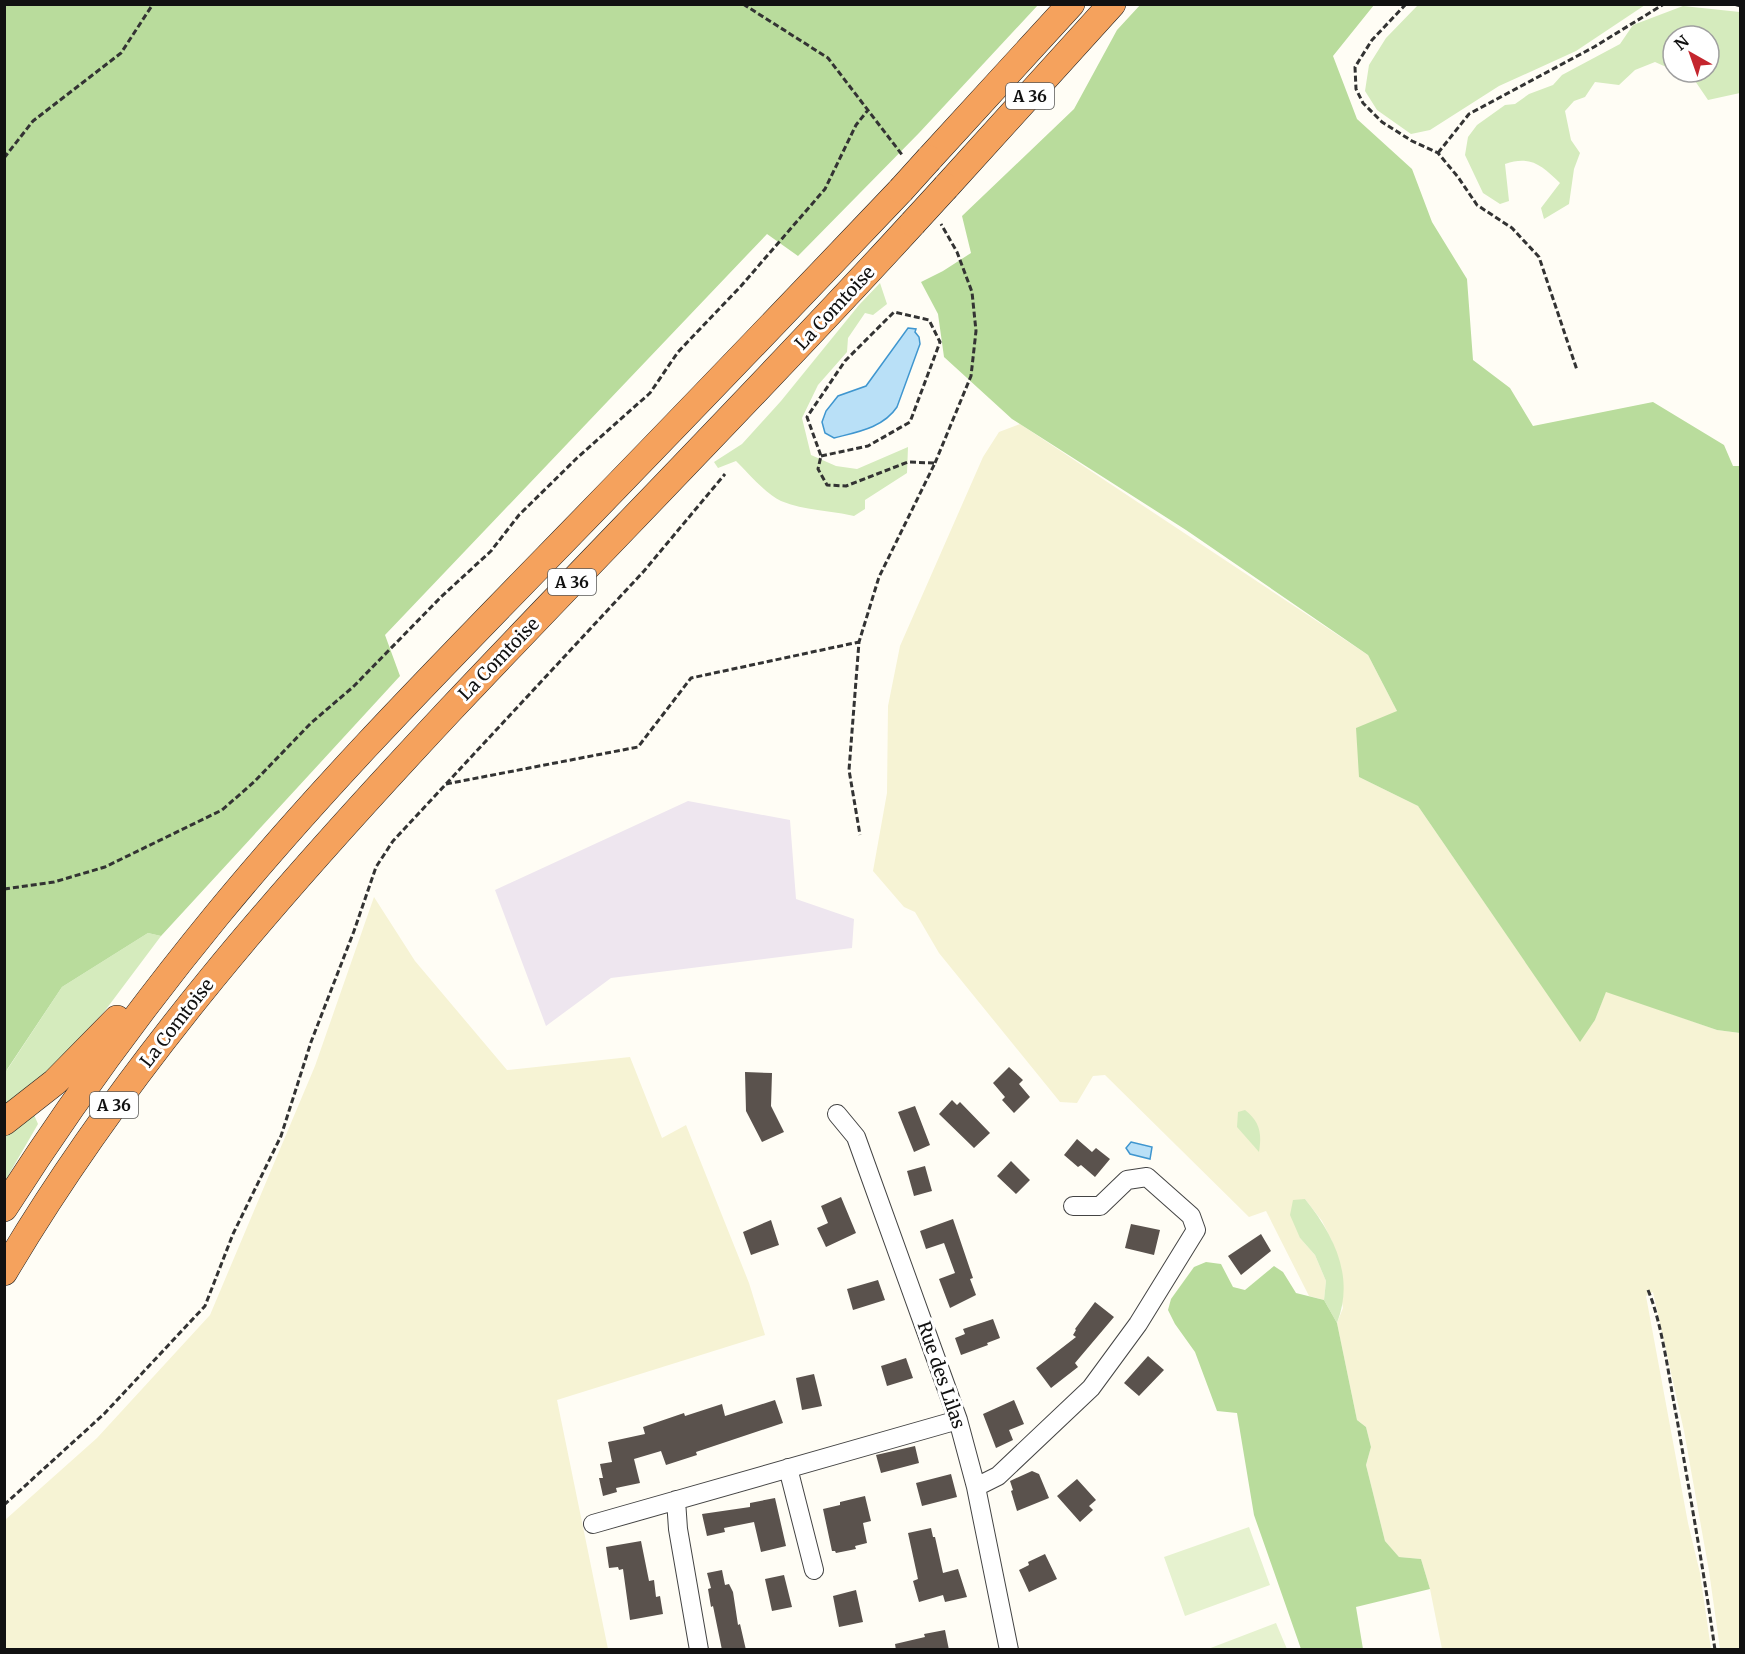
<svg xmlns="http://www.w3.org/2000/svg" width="1745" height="1654" viewBox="0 0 1745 1654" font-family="Merriweather,serif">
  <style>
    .industrial { fill: #eee6ef }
    .farmland { fill: #f6f3d4 }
    .green { fill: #d5ebbd }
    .forest { fill: #b9dc9c }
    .pitch { fill: #e6f2cf }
    .water { fill: #b9e0f7; stroke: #3f96cf; stroke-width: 1.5 }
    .building { fill: #5a524d }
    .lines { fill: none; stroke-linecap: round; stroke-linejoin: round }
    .minor-casing { stroke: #444; stroke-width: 20 }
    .highway-casing { stroke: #222; stroke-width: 28 }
    .path { stroke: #333; stroke-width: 3; stroke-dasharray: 6 3; stroke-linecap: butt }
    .minor { stroke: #fff; stroke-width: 18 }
    .highway { stroke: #f5a25d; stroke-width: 27 }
    .highway-bridge-casing { stroke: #222; stroke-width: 28; stroke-linecap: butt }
    .highway-bridge { stroke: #f5a25d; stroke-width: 27 }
    .labels { text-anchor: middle; stroke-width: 6; stroke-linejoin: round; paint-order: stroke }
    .shield { fill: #fff; stroke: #585858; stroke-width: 1.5 }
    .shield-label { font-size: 16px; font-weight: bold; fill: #111 }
    .street-label { font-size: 18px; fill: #111; stroke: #fff }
  </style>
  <rect width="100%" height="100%" fill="#fffdf5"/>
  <path class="industrial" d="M688,801l102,19 6,79 58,20 -2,29 -241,30 -65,48 -51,-136z"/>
  <path class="farmland" d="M1020,424l348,231 29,56 -38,66 59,29 162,235 15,-21 11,-29 111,39 23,3v616h-20l-11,-78 -25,-140 -31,-139 -7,4 42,227 12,50 11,76h-269l-12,-60 -9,-30 -22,-2 -14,-16 -19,-76 5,-18 -5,-20 -9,-7 -20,-97 6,-15 -11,-67 -10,-20 -17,-22 -5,39 15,17 11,26 -2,19 -15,-4 -43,-85 -17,6 -144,-142 -12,1 -16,27 -17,-1 -121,-149 -24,-41 -11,-5 -31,-36 14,-78 1,-87 12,-60 83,-189 16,-25z
    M374,897l41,64 92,109 123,-13 32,81 24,-13 63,158 16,52 -208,65 51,249h-603v-129l92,-82 113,-123 105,-249z"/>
  <path class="green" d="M1418,5v-1l227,1 -69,46 -77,35 -69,44 -19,4 -34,-24 -12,-19 4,-26 17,-27z
    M1683,6l57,6v81l-32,7 -19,-28h20v-36h-36v34l-18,-8 -20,8 -16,15 -24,-3 -10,15 -11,4 -9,10 6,29 9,13 -6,16 -5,35 -25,15 -3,-11 19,-25c-18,-17 -29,-28 -55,-19l4,37 -9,3 -17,-11 -18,-38 3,-18 9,-12 28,-20 10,-1 14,-10 24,-9 9,-10 58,-31 13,-19z
    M880,283l7,21 -14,11 -8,-2 -17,25 -1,14 -29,33 -16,33 9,37 25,11 21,3 51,-22 -1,26 -42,27v9l-11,7c-24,-6 -49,-5 -73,-15 -15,-7 -33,-28 -45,-40l-18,7 -4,-6 28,-18 39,-43 78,-96z
    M148,933l13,3 -57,76 -79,82 13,30 -33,57v-111h2l55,-83z
    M1245,1110c15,12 17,23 14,42l-22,-25 1,-15z
    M1305,1199c29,36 50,78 32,124l-13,-23 2,-19 -11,-26 -15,-17 -10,-23 3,-15z"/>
  <path class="forest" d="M5,4l1033,1 -119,128 -121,123 -31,-22 -382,401 15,41 -239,260 -13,-3 -86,54 -56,84 -2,-1z
    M1141,4l233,1 -41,51 24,63 55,50 20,53 35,57 6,81 37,28 23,38 120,-24 71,43 9,21h7v567l-23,-3 -111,-38 -11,28 -15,22 -162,-236 -59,-29 -3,-49 41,-17 -29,-56 -182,-125 -174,-111 -68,-62 -6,-43 -17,-32 22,-11 28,-18 -9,-37 112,-107 43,-79z
    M1206,1262l15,2 12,23 12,3 29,-24 9,6 13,21 28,7 13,23 20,97 9,7 5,20 -5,18 19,76 14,16 22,2 9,30 -74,18 7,42h-62l-47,-134 -17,-102 -20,-2 -22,-59 -20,-28 -7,-14 3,-11 23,-32z"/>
  <path class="pitch" d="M1249,1527l21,58 -85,31 -21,-59z
    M1276,1623l11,26h-79z"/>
  <path class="water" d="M908,328l8,1 -1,3 4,5 1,7 -23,63c-14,21 -40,25 -63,31l-9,-5 -3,-11 4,-11 12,-15 28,-10z
    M1131,1142l21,5 -2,12 -20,-5 -4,-6z"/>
  <path class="building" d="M1009,1067l14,13 -4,4 11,13 -16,16 -12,-13 3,-3 -12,-14z
    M745,1072l27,1 -1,33 13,26 -22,10 -16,-31z
    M952,1100l5,5 3,-3 30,31 -16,15 -35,-34z
    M915,1106l15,39 -16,7 -16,-40z
    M1077,1139l15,13 4,-4 14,11 -15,18 -14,-12 -3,2 -14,-12z
    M1011,1161l19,19 -14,14 -19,-18z
    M925,1166l7,25 -18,5 -7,-25z
    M841,1197l15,36 -30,14 -9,-19 11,-5 -7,-17z
    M953,1219l20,59 -3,1 6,16 -26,13 -11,-29 16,-6 -11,-30 -18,6 -6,-18z
    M771,1220l8,25 -28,10 -8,-23z
    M1131,1224l29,6 -6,25 -29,-7z
    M1261,1234l10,17 -30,24 -13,-19z
    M878,1280l7,20 -32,10 -6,-21z
    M1095,1302l19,15 -39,46 3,4 -27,21 -15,-20 40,-31 -3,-2 3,-5 -1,-1z
    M993,1319l7,19 -13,5 1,2 -27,10 -6,-17 10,-4 -2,-5z
    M1148,1356l16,14 -25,26 -15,-13z
    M906,1358l7,20 -26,8 -6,-20z
    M814,1374l8,32 -20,4 -6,-32z
    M775,1400l8,23 -87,29 1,3 -31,10 -5,-14 -27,8 6,24 -24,5 1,4 -14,4 -4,-18h4l-3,-14 12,-2 -4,-20 37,-8 -2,-7 41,-14 1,3 37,-12 3,12z
    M1014,1400l10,24 -15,6 4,10 -17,8 -13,-34z
    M915,1446l4,17 -38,10 -5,-18z
    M1032,1471l7,3 10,24 -32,13 -6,-20 2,-1 -3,-9z
    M951,1474l6,23 -35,9 -6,-23z
    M1077,1479l19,21 -7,6 4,4 -13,12 -23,-26z
    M865,1496l6,25 -8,2 4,20 -12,3 1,3 -20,4 -1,-2h-3l-9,-42 17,-4v-3z
    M775,1498l11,48 -25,6 -7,-30 -30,6 1,4 -18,4 -5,-22 48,-7v-4z
    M931,1528l2,9h2l8,36 15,-4 9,28 -22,5 -2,-7 -24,7 -6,-21 5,-2 -10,-46z
    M641,1541l8,40 5,-1 2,17 4,-1 3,18 -33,6 -7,-51 -4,1 -1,-3 -9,1 -3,-21z
    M1045,1554l12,25 -28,13 -10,-22 10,-5 -1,-3z
    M722,1570l3,15 4,-1 4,8 5,33 2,-1 6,26h-24l-9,-44 -2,1 -3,-18 3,-1 -4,-15z
    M784,1575l8,32 -20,4 -7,-32z
    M856,1590l7,32 -24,5 -6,-31z
    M945,1630l4,20h-53l-1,-6 30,-7 -1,-3z"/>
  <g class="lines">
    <defs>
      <path id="minor" d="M837,1114l19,23 102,283 18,67 33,163
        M788,1468l26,102
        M976,1487l22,-11 93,-88 47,-64 58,-94 -5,-14 -44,-39 -20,3 -27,26h-27
        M676,1500l2,29 21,121
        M593,1524l365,-104"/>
      <path id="highway" d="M929,159l142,-155
        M946,187l166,-183
        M4,1122l51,-40 62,-63
        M4,1208c65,-102 136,-199 213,-293 101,-123 213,-237 324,-351 121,-124 241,-249 360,-374
        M4,1272c123,-208 283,-388 447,-563 153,-162 311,-321 462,-486"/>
    </defs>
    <use href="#minor" class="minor-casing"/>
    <use href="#highway" class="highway-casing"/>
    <path class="path" d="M743,4l85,54 75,98
      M1406,4l-34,36 -17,27 1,22 7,14 19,19 30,19 26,12 20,24 19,28 35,23 27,29 38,113
      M1734,4l6,2
      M1438,153l31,-39 125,-67 70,-43
      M4,158l29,-37 88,-68 32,-49
      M821,456l47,-10 42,-24 30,-80 -11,-22 -35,-8 -49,49 -38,56 14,39 -3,13 9,16 19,1 62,-24 27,1 -56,114 -20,65 -10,128 11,65
      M935,463l36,-87 5,-45 -4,-39 -15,-40 -16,-28
      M446,784l192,-37 53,-69 168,-36
      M4,889l50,-7 51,-15 117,-57 32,-28 57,-59 42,-36 88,-90 50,-46 28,-36 58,-57 73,-65 28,-41 63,-66 84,-97 31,-64 12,-15
      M1648,1290c15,36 21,90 29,129 13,77 27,153 38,231
      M4,1505l100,-91 101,-108 28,-72 48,-98 30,-94 43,-111 22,-64 17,-26 251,-270 81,-97"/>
    <use href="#minor" class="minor"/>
    <use href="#highway" class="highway"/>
    <defs>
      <path id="highway-bridge" d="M901,190l28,-31
        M913,223l33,-36"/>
    </defs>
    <use href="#highway-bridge" class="highway-bridge-casing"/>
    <use href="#highway-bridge" class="highway-bridge"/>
  </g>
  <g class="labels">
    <g class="shield">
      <rect x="1006" y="83" width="48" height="26" rx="4.5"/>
      <rect x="548" y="569" width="48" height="26" rx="4.5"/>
      <rect x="90" y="1092" width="48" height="26" rx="4.5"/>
    </g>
    <g class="shield-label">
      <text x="1030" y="102">A 36</text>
      <text x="572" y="588">A 36</text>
      <text x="114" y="1111">A 36</text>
    </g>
    <g class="street-label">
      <text transform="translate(835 308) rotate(-47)" y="6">La Comtoise</text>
      <text transform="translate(499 659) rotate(-46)" y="6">La Comtoise</text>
      <text transform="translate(177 1023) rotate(-52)" y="6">La Comtoise</text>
      <text transform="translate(941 1375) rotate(71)" y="6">Rue des Lilas</text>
    </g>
  </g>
  <rect width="1745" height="1654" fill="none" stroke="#111111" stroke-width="12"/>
  <g transform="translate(1691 54) rotate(320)"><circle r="28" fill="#ffffff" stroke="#a0a0a0" stroke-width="1.5"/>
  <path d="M0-4.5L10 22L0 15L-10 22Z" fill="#c4262e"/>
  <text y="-9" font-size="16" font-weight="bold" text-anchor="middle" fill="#111111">N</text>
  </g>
</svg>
